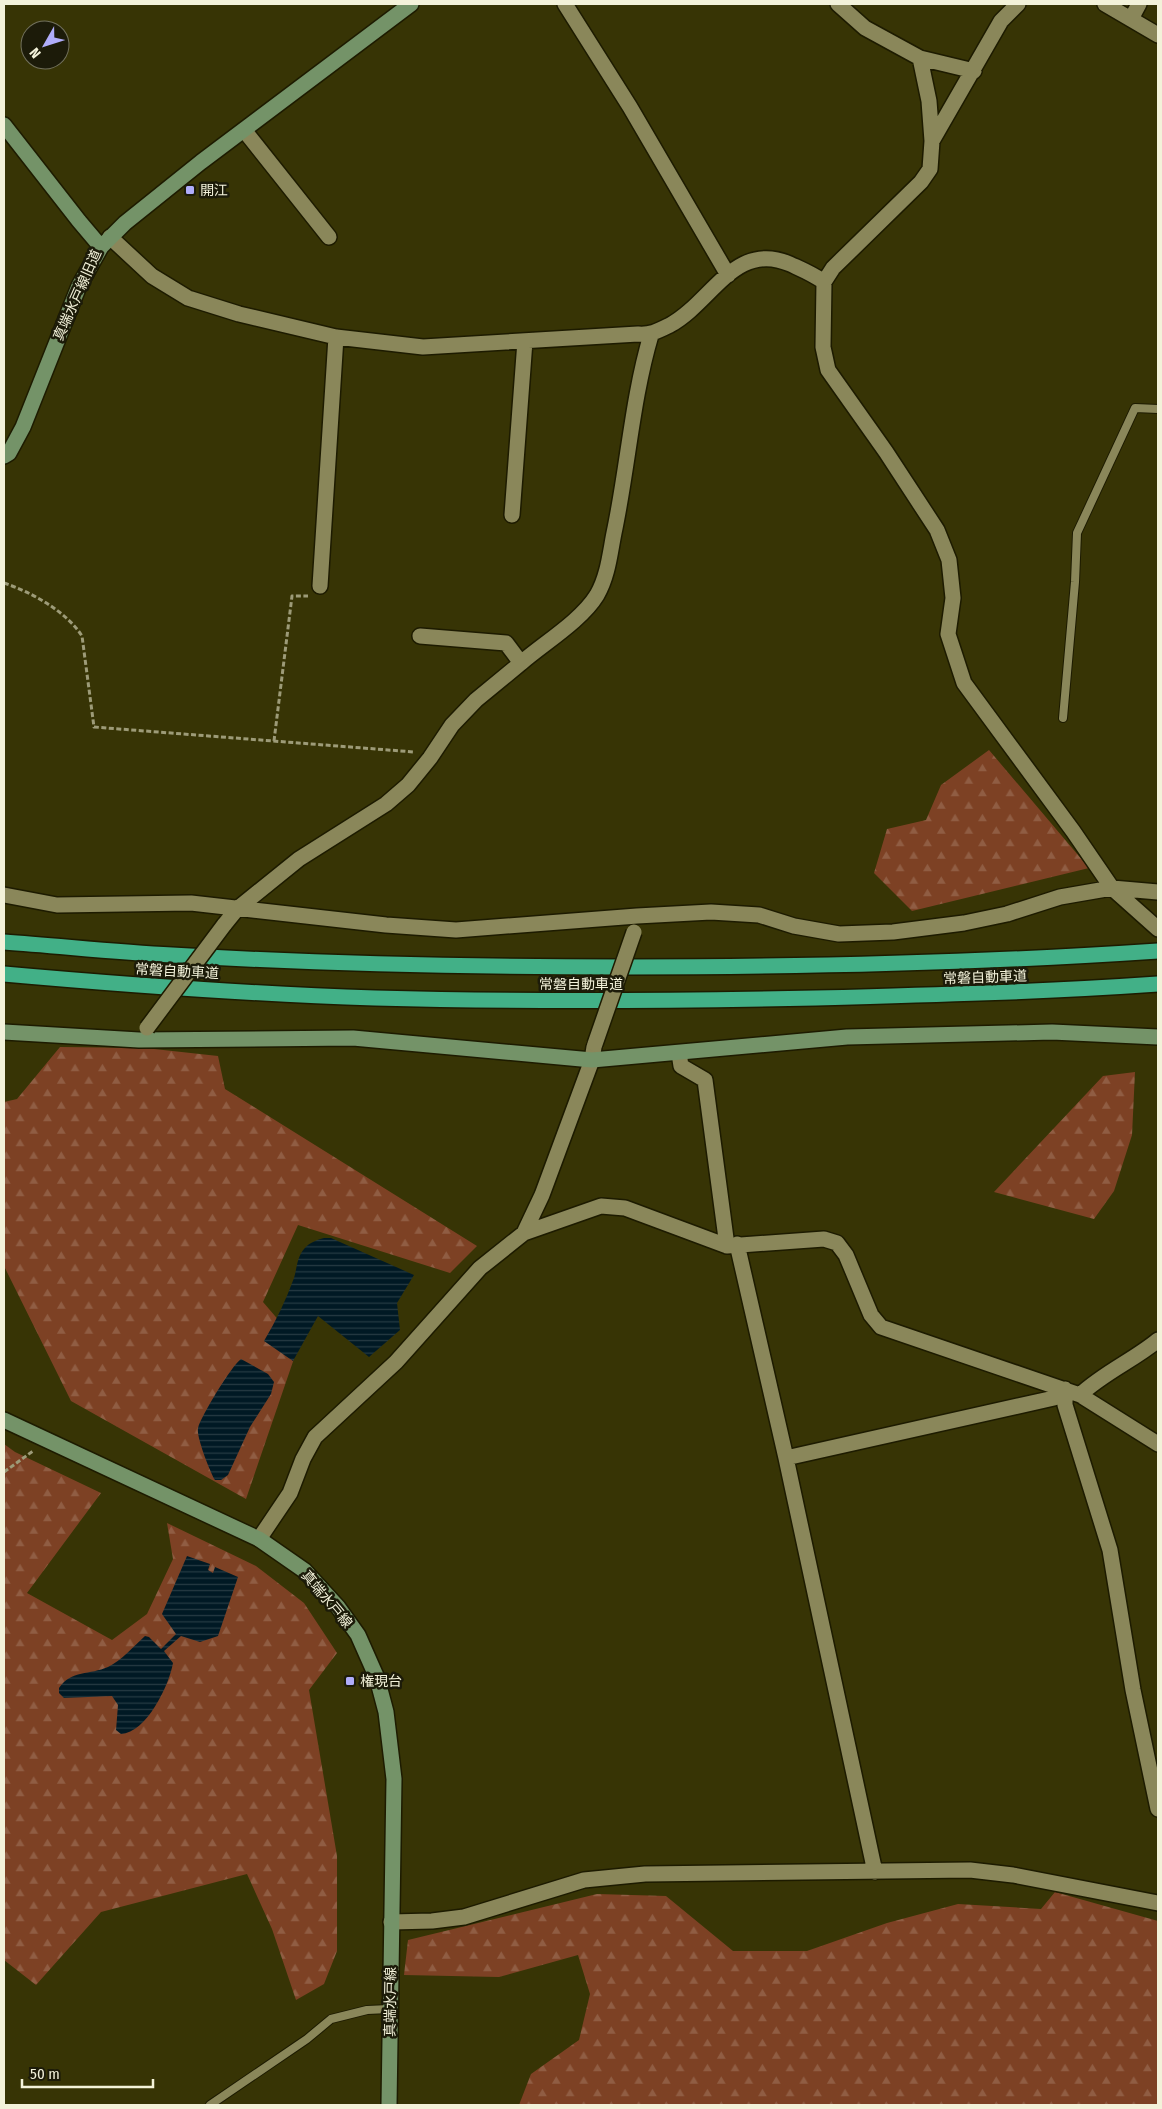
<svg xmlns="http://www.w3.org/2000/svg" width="1162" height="2109" viewBox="0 0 1162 2109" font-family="'Fira Sans Condensed','Noto Sans JP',sans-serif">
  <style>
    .forest { fill: url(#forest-firs) }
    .water { fill: url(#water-rules) }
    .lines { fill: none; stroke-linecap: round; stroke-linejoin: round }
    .lane-casing { stroke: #1d1b00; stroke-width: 10 }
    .street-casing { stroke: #1d1b00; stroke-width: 18 }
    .secondary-casing { stroke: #1d1b00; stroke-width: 18 }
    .highway-casing { stroke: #1d1b00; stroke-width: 18 }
    .path { stroke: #9d9b78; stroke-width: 3; stroke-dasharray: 5 2.5; stroke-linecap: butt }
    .lane { stroke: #8a875a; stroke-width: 8 }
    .street { stroke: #8a875a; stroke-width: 15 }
    .secondary { stroke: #749368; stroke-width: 15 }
    .highway { stroke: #42b087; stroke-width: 15 }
    .street-bridge-casing { stroke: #1d1b00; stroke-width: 18; stroke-linecap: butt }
    .street-bridge { stroke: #8a875a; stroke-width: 15 }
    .poi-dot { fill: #b0adfa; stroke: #1c1b09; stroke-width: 2 }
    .labels { text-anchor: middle; stroke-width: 5; stroke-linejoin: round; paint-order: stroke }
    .poi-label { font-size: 14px; fill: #f3f2da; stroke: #1c1b09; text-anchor: start }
    .street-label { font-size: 14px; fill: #f3f2da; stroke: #1c1b09 }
  </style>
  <defs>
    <pattern id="forest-firs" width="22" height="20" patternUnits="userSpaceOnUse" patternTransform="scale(1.25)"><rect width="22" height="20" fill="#7d4124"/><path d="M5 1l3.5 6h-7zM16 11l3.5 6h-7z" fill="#905d43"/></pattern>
    <pattern id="water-rules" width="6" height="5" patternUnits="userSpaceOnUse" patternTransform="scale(1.25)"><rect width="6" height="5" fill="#001924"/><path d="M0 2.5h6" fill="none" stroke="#263b43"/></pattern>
  </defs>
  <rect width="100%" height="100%" fill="#373405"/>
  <path class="forest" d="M989,750l100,118 -177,43 -38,-38 13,-44 39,-9 15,-35z
    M60,1047l85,1 73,8 7,33 252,157 -27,27 -152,-48 -35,77 36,42 -53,155 -175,-98 -67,-135v-164l13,-3z
    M1135,1072l-3,63 -18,56 -20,28 -100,-27 109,-116z
    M4,1444l11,8 86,41 -74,100 85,47 35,-26 26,-55 -6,-36 89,43 48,37 33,50 -28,37 28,166v95l-13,33 -28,16 -24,-71 -25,-55 -146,38 -65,73 -32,-25z
    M1055,1892l103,29v184h-639l12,-31 48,-34 11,-46 -12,-39 -79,22 -95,-2 4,-35 189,-46 69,2 67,55h74l80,-28 71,-19 83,5z"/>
  <path class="water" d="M324,1238h7l83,37 -17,28 3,27 -31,27 -51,-41 -25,45 -29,-20c12,-20 22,-41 30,-63 3,-10 3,-21 10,-29 6,-7 13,-9 20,-11z
    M241,1359l27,15 6,8 -3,12 -21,33 -22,48 -7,5h-6c-5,-8 -19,-44 -17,-52 3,-12 34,-63 43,-69z
    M187,1556l23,8 -2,6 5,3 2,-6 23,10 -20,59 -18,6 -19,-6 -17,15 9,12c-4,23 -27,70 -52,71l-5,-4 2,-25 -6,-9 -48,2 -5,-5v-5c12,-18 31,-13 49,-21 13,-6 26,-21 37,-31l4,1 12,12 15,-15 -14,-20z"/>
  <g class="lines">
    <defs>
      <path id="lane" d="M1063,718l12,-136 2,-49 58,-125 23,1
        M210,2105l97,-66 24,-20 36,-9 22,-1"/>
      <path id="street" d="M565,4l65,103 98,168
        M838,4l27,24 55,30 54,13
        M1105,4l53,31
        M1131,19l8,-15
        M920,58l9,43 3,40 -2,28 -9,13 -88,86 -9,14 -1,65 5,23 58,82 51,78 12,30 4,38 -5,36 16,49 109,148 39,57 46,41
        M244,130l85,107
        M932,141l69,-120 17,-17
        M110,237l42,39 36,22 51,16 97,23 87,10 215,-13c13,1 20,-3 32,-9 42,-23 65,-85 120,-61 13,6 23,10 34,18
        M512,515l13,-174
        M320,586l16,-249
        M521,663c23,-20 60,-42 76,-68 11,-19 13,-42 17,-62 14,-66 18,-134 37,-198
        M4,895l53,10 134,-2 195,22 70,5 181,-14 74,-4 48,3 35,11 45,8 54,-2 71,-9 43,-9 53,-17 52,-9 46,4
        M224,925l13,-16 62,-50 87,-55 22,-19 22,-27 22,-33 24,-25 45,-37 -15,-20 -86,-7
        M679,1053l2,13 24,14 22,166
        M524,1233l77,-27 24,2 102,38 97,-7 13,4 9,12 25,60 10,12 199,68 78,49
        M737,1244l49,214 89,414
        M1065,1389v16l45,145 23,140 25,119
        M1080,1395c23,-22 54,-35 78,-55
        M786,1458l268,-60 11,-9
        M259,1539l31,-46 13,-34 12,-22 81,-75 84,-94 44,-35 18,-38 50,-135 2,-13
        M391,1922l41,-1 32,-4 120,-37 61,-6 325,-4 43,5 145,28"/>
      <path id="secondary" d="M4,125l75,96 22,26
        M4,456l5,-3 14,-26 56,-141 22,-39 24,-24 76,-61 210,-158
        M4,1032l135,8 214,-2 239,22 255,-23 205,-5 106,5
        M4,1420l255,119 46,32 33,36 20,28 19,43 9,34 8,67 -5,326"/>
      <path id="highway" d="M4,942c56,4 112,10 168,13 150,9 301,12 452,12 178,0 357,-4 534,-16
        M4,974c123,11 247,20 371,24 147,4 294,3 441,0 114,-3 228,-6 342,-14"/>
    </defs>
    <use href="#lane" class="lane-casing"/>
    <use href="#street" class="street-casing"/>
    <use href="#secondary" class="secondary-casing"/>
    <use href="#highway" class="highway-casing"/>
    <path class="path" d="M4,583c27,9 62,28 78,53l12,91 320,25
      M274,741l18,-145h16
      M4,1472l29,-21"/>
    <use href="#lane" class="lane"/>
    <use href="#street" class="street"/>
    <use href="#secondary" class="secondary"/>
    <use href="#highway" class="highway"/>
    <defs>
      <path id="street-bridge" d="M147,1028l77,-103
        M595,1044l39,-112"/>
    </defs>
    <use href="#street-bridge" class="street-bridge-casing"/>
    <use href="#street-bridge" class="street-bridge"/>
  </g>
  <g class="poi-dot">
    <rect x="185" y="185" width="10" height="10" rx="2.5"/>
    <rect x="345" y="1676" width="10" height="10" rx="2.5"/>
  </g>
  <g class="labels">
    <g class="poi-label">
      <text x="200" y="195">開江</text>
      <text x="360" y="1686">権現台</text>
    </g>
    <g class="street-label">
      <text transform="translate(77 295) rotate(-66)" y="5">真端水戸線旧道</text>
      <text transform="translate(177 971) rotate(3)" y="5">常磐自動車道</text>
      <text transform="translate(985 977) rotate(-2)" y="5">常磐自動車道</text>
      <text x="581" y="989">常磐自動車道</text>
      <text transform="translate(327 1599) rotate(50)" y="5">真端水戸線</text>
      <text transform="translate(390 2002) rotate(-89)" y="5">真端水戸線</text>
    </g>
  </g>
  <rect width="1162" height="2109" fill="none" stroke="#f3f2da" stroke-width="10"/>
  <g transform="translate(45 45) rotate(231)"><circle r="24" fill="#1c1b09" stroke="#72715d"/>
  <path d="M0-4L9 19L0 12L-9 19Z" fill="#b0adfa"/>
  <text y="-8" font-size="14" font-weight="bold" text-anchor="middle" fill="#f3f2da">N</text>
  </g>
  <path d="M22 2079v8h131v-8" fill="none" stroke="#f3f2da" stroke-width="2.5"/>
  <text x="30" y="2079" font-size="15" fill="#f3f2da" stroke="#1c1b09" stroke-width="4" paint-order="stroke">50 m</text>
</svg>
